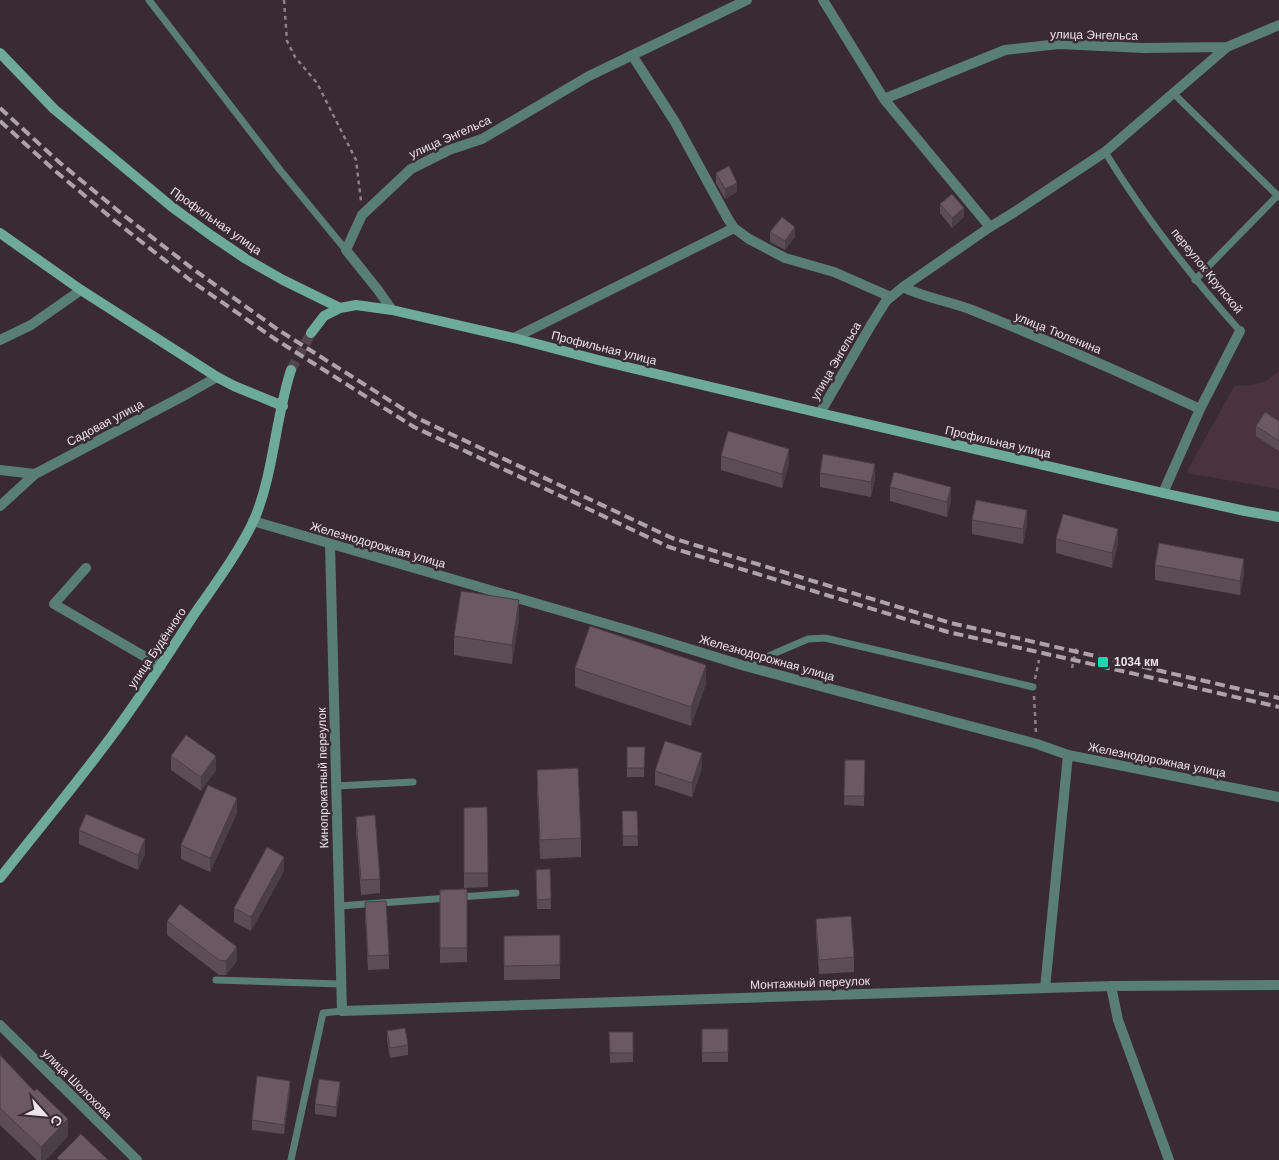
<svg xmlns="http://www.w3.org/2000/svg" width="1279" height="1160" viewBox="0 0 1279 1160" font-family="Helvetica,sans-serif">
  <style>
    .built { fill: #48333e }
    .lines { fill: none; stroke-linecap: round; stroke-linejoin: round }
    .secondary-tunnel { stroke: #55464e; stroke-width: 10; stroke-dasharray: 10 5; stroke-linecap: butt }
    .path { stroke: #8e8087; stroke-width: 2.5; stroke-dasharray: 4 4; stroke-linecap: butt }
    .lane { stroke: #597e73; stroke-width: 7 }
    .street { stroke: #597e73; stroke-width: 10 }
    .secondary { stroke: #6eaa99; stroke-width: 10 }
    .rail { stroke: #afa2a9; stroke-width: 4; stroke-dasharray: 10 5; stroke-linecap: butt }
    .wall { fill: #5c4d54 }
    .shaded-wall { fill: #4b3e45 }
    .building { fill: #6b5962; stroke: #4b3e45 }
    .poi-dot { fill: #20d5b0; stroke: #3a2a33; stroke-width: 2 }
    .labels { text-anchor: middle; stroke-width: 5; stroke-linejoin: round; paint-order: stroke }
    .street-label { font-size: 12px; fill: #eee3e8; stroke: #3a2a33 }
    .poi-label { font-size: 12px; font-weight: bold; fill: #eee3e8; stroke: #3a2a33; text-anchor: start }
  </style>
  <rect width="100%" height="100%" fill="#3a2a33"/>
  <path class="built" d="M1279,371v118l-93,-16 48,-87 18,-1 14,-4z"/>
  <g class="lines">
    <path class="secondary-tunnel" d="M291,370l20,-37"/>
    <path class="path" d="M284,0l3,41 8,16 22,26 39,77 5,41
      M1072,668l5,-23
      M1035,679l4,-19
      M1034,696l2,37"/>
    <path class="lane" d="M149,0l131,170 66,80
      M1173,93l106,104
      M1105,152c39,64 85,123 135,179
      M1195,280l83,-85
      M745,666l63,-27 17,-1 208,49
      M336,786l77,-4
      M459,897l57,-4
      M339,906l110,-8
      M216,980l125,4
      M291,1160l32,-147 19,-2"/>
    <path class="street" d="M823,0l61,99 106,128
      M632,55l43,67 53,97 6,9 15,11 36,19 49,14 57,25
      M884,99l121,-49 54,-6 85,4 83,-1 52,-22
      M903,287c22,11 46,14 69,23 77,31 153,64 228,99
      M392,310l-14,-20 -32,-40 16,-35 49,-46 38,-19 33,-11 107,-63 158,-76
      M514,338l220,-110
      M0,340l31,-15 50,-35
      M820,413l51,-88 15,-24 17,-14 87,-60 23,-14 92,-61 122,-105
      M0,470l35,4 152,-80 30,-17
      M1163,493l37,-84 40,-78
      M0,506l35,-32
      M253,521l388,113 104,32 292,78 31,11 211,42
      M330,544l12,467 703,-23 66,-2 168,-1
      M86,568l-32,36 107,62
      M1111,986l7,34 51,140
      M1045,988l23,-233
      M0,1025l137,135"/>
    <path class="secondary" d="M0,53l54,56 118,98 40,29 34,23 37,21 57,28 16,-3 36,5 122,28 88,23 218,52 343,80 82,18 34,6
      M0,233l81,57 136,87 17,9 49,20
      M311,333l13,-17 16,-8
      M0,878c36,-46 73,-90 108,-137 30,-40 58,-83 85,-125 20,-29 46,-64 61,-96 20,-47 21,-101 37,-150"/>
    <path class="rail" d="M0,108l59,54 63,52 71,55 87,62 139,88 253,119 279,85 328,75
      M0,121l54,49 61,51 75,59 85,59 139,88 255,120 279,85 126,28 205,47"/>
  </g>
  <path class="wall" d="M716,173l21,19 -12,7 -9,-16z
    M940,204l24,13 -12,11 -12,-15z
    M770,232l25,5 -10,13 -15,-8z
    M1279,421v30l-23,-15v-10z
    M721,456l68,8 -7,24 -61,-18z
    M820,473l55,5 -4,19 -51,-10z
    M890,487l61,14 -4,16 -57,-16z
    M972,520l55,4 -4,20 -51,-10z
    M1056,539l62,4 -6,25 -56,-15z
    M1155,565l89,8 -4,22 -85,-15z
    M519,619l-7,45 -58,-9v-19z
    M575,668l131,16 -15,42 -116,-39z
    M627,747h18l-1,30h-17z
    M171,756l45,14 -15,21 -30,-21z
    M845,760h20l-1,46 -20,-1z
    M702,768l-10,29 -37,-12v-14z
    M537,770l44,68v19l-41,2 -3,-70z
    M487,807l1,80 -24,1v-80z
    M622,811h15l1,35h-15z
    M237,813l-27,59 -29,-13v-14z
    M356,817l24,62v14l-19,2 -5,-64z
    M79,830l66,24 -7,16 -59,-26z
    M550,869l1,40h-14l-1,-39z
    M284,871l-33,60 -17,-9v-14z
    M467,889v73l-27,1v-73z
    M365,902l24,53v14l-21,1 -3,-54z
    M816,919l38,38v15l-35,2 -3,-41z
    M167,921l70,40 -11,14h-7l-52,-40z
    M560,935v44l-56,1v-44z
    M702,1029h26v33h-26z
    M387,1031l21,14v10l-18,3 -3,-18z
    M609,1032h24v30l-23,1z
    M0,1055l68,81 -22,24h-9l-37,-35z
    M290,1090l-6,44 -32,-4v-10z
    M340,1091l-4,26 -21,-3v-10z"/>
  <path class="shaded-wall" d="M737,183v9l-12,7v-10z
    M964,208v9l-12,11v-10z
    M795,227v10l-10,13v-9z
    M789,449v15l-7,24v-14z
    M875,464v14l-4,19v-15z
    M951,487v14l-4,16v-15z
    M1027,510v14l-4,20v-15z
    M1118,529v14l-6,25v-15z
    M1244,559v14l-4,22v-14z
    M519,600v19l-7,45v-19z
    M706,665v19l-15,42v-19z
    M702,753v15l-10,29v-14z
    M216,756v14l-15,21v-14z
    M237,798v15l-27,59v-14z
    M145,839v15l-7,16v-15z
    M284,857v14l-33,60v-14z
    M237,947v14l-11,14v-14z
    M290,1081v9l-6,44v-9z
    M340,1082v9l-4,26v-10z
    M68,1119v17l-22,24h-5v-13z"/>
  <path class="building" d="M729,166l8,17 -12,6 -9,-16z
    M952,194l12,14 -12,10 -12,-14z
    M782,217l13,10 -10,14 -15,-9z
    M1265,412l14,9v20l-23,-15z
    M728,431l61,18 -7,25 -61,-18z
    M823,454l52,10 -4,18 -51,-9z
    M894,472l57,15 -4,15 -57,-15z
    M976,500l51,10 -4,19 -51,-9z
    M1063,514l55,15 -6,24 -56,-14z
    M1159,543l85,16 -4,22 -85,-16z
    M461,591l58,9 -7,45 -58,-9z
    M590,626l116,39 -15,42 -116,-39z
    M186,735l30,21 -15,21 -30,-21z
    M665,741l37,12 -10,30 -37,-12z
    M627,747h18l-1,21h-17z
    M845,760h20l-1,36h-20z
    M578,768l3,70 -41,2 -3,-70z
    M208,785l29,13 -27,60 -29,-13z
    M487,807l1,66h-24v-65z
    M622,811h15l1,25h-15z
    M86,814l59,25 -7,16 -59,-25z
    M375,815l5,64 -19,1 -5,-63z
    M267,847l17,10 -33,60 -17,-9z
    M550,869l1,30 -14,1 -1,-30z
    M467,889v59h-27v-58z
    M386,901l3,54 -21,1 -3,-54z
    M180,904l57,43 -11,14 -7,-1 -52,-39z
    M851,916l3,41 -35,3 -3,-41z
    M560,935v30l-56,1v-30z
    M405,1028l3,17 -18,3 -3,-17z
    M702,1029h26v23l-26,1z
    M609,1032h24v21h-23z
    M0,1055l34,36 3,-2 31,30 -27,28 -41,-39z
    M257,1076l33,5 -6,44 -32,-5z
    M319,1079l21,3 -4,25 -21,-3z
    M81,1134l27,26h-49l-2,-2z"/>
  <rect class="poi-dot" x="1097" y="656" width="12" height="12" rx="2.5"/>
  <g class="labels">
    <g class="street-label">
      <text transform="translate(1094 35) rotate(1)" y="4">улица Энгельса</text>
      <text transform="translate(450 137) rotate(-24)" y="4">улица Энгельса</text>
      <text transform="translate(216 221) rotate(35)" y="4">Профильная улица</text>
      <text transform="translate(1207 271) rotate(51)" y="4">переулок Крупской</text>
      <text transform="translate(1058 333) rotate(22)" y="4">улица Тюленина</text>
      <text transform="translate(604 348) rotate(14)" y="4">Профильная улица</text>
      <text transform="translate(836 361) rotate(-60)" y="4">улица Энгельса</text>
      <text transform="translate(105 423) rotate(-28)" y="4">Садовая улица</text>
      <text transform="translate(998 442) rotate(13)" y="4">Профильная улица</text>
      <text transform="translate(378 545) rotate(16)" y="4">Железнодорожная улица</text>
      <text transform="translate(157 648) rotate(-56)" y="4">улица Будённого</text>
      <text transform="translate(767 658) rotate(16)" y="4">Железнодорожная улица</text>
      <text transform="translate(1157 760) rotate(11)" y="4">Железнодорожная улица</text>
      <text transform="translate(323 778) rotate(-91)" y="4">Кинопрокатный переулок</text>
      <text transform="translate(810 983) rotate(-2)" y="4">Монтажный переулок</text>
      <text transform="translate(77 1084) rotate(45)" y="4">улица Шолохова</text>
    </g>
    <g class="poi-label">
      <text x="1114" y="666">1034 км</text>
    </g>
  </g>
  <g transform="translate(45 1115) rotate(117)" stroke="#3a2a33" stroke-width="4" paint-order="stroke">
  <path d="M0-4L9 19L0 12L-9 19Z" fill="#eee3e8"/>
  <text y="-8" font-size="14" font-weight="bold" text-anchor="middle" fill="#eee3e8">С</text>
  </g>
</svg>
